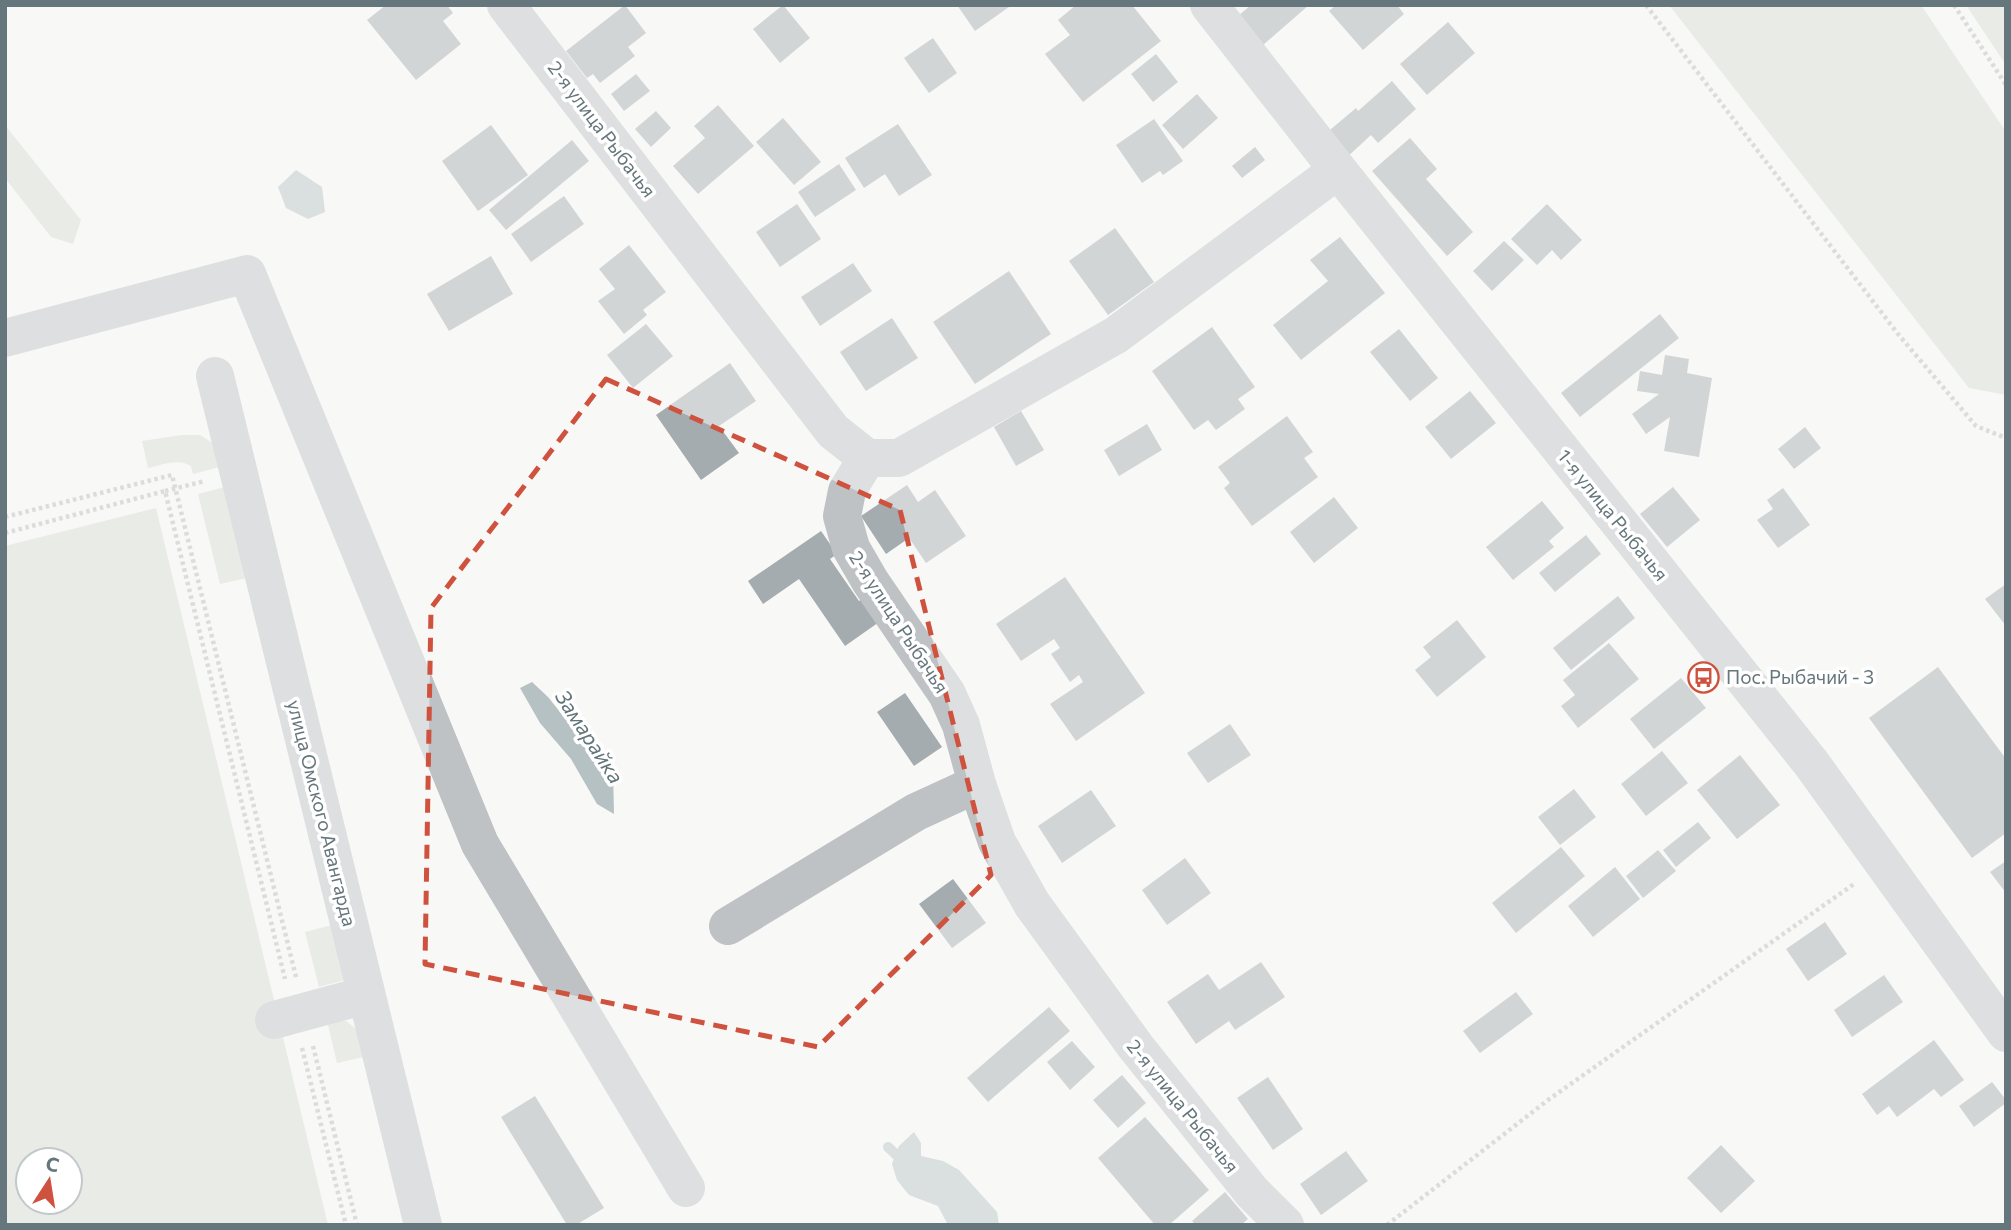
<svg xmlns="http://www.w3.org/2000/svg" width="2011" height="1230" viewBox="0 0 2011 1230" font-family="Commissioner,sans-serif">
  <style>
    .green { fill: #d8dcd5; fill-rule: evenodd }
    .water { fill: #b6c1c4 }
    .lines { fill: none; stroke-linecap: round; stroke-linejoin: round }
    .stream { stroke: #b6c1c4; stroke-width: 10 }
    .building { fill: #a4acb0 }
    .path { stroke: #b8bcbe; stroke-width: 4.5; stroke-dasharray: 3.5 3.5; stroke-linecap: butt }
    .minor { stroke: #bec2c5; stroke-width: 38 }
    .marked { fill: none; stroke: #cf523f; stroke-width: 5; stroke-dasharray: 14 9; stroke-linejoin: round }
    .labels { text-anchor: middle; stroke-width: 7; stroke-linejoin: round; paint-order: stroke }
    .street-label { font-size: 19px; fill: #66767d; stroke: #fff }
    .poi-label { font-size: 19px; fill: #66767d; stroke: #fff; text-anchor: start }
    .water-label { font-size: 21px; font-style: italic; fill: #617478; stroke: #fff }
  </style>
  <rect width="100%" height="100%" fill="#f8f8f6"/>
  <path class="green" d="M1669,5h252l85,127v263l-37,-7z
    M1966,5h40v60z
    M5,125l76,95 -8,24 -22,-7 -46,-59z
    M182,435h18l14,9 6,23 -27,7 -2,-8c-13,-8 -29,-1 -43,2l-6,-27z
    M225,487l22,91 -27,6 -22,-90z
    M156,508l172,717h-323v-679zM28,1160h42v42h-42z
    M332,925l13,55 -26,7 -14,-55z
    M327,1021h19l11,9 7,27 -27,6z"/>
  <path class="water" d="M296,170l26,17 3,25 -17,7 -22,-11 -8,-21z
    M532,682l16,15 31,39 34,36 1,42 -17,-10 -26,-45 -31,-36 -20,-35z
    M914,1132l7,11v13l22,5 16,9 38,42 2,13h-51l-10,-19 -29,-11 -12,-15 -5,-16 7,-18z"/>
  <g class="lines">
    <path class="stream" d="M888,1147l18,17"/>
  </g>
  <path class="building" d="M386,5h61l6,8 -10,8 18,23 -45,36 -49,-60z
    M625,5l21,28 -18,14 7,9 -35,27 -7,-9 -6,4 -21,-27z
    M783,5l27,33 -30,25 -27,-34z
    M957,5h51l1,2 -34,24z
    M1076,5h56l29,36 -78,61 -38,-48 25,-19 -12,-15z
    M1251,5h58l-46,40 -25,-29z
    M1336,5h61l7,9 -41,36 -34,-39z
    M1448,22l27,31 -48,42 -27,-31z
    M933,38l24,35 -28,20 -25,-35z
    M1156,54l22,28 -25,20 -22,-28z
    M636,74l14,17 -26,20 -13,-17z
    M1392,81l24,28 -38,34 -7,-8 -26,24 -21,-24 32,-27 2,3z
    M1197,94l21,24 -35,31 -21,-24z
    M718,105l36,41 -56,48 -25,-28 32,-28 -11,-12z
    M656,111l15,17 -20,19 -16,-18z
    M783,118l38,44 -27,23 -38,-43z
    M1154,119l29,42 -20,14 -3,-4 -18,12 -26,-38z
    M898,124l34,51 -33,21 -14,-22 -21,14 -19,-30z
    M491,125l37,50 -50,36 -36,-50z
    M1410,138l27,31 -11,10 47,53 -26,24 -75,-85z
    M572,140l17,21 -83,69 -17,-20z
    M1255,147l10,13 -23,18 -10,-12z
    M839,164l17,26 -41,27 -17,-25z
    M564,196l20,28 -53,38 -20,-28z
    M797,204l24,35 -41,28 -24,-35z
    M1547,204l35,36 -21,20 -9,-10 -15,15 -26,-26z
    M1115,228l39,54 -46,33 -39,-54z
    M1340,237l45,56 -84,67 -28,-35 55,-44 -18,-21z
    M1504,241l20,19 -32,31 -19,-20z
    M629,245l37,47 -23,18 4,5 -23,19 -26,-33 17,-12 -16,-20z
    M491,256l22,38 -64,37 -22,-37z
    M853,263l19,28 -52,35 -19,-29z
    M1009,271l42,63 -76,50 -42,-62z
    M1660,314l19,24 -99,79 -19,-24z
    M892,318l26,40 -52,33 -26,-39z
    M646,324l27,32 -40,32 -26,-33z
    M1212,327l43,60 -17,12 7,10 -29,21 -8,-10 -14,10 -42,-59z
    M1399,329l39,49 -28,23 -40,-49z
    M1665,355l24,4 -2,14 25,5 -13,79 -35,-6 6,-34 -24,17 -14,-20 27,-20 -22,-3 3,-20 22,4z
    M730,363l26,38 -37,25 20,27 -38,27 -45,-65z
    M1470,391l26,32 -45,36 -26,-32z
    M1021,411l23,39 -28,16 -22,-39z
    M1287,416l26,36 -9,6 14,19 -66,49 -28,-38 6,-5 -12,-16z
    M1147,424l15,26 -43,26 -15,-26z
    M1805,427l16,21 -27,21 -16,-20z
    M907,485l11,17 17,-12 31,46 -40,27 -17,-25 -23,16 -25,-38z
    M1673,487l27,33 -33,27 -27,-33z
    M1783,488l27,37 -32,23 -21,-28 16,-11 -6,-9z
    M1334,497l24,31 -44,35 -24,-31z
    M1542,501l22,27 -15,13 5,6 -41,33 -27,-33z
    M821,531l16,23 -7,5 29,42 7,-5 16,24 -37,26 -46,-67 -36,25 -15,-23z
    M1586,535l15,19 -46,38 -16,-19z
    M1065,577l80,116 -69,48 -26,-37 33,-22 -4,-7 -9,7 -19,-28 9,-6 -6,-9 -33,22 -25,-37z
    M2006,584v42l-21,-27z
    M1618,596l17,22 -64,52 -18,-22z
    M1457,620l29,37 -49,40 -22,-27 16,-13 -8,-10z
    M1609,643l30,36 -61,49 -17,-22 14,-11 -12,-15z
    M1938,667l68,92v74l-34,25 -103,-140z
    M1681,678l25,30 -52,41 -24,-30z
    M905,693l37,54 -28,19 -37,-54z
    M1230,724l21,31 -43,28 -21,-30z
    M1662,751l26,32 -42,33 -25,-32z
    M1740,755l40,50 -43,34 -40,-49z
    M1574,789l22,28 -36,28 -22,-28z
    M1091,790l25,36 -54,37 -24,-37z
    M1698,822l13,16 -35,29 -13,-17z
    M1561,847l24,29 -69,57 -24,-30z
    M1658,850l18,21 -33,27 -17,-22z
    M1185,858l26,35 -44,32 -25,-35z
    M2006,861v32l-16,-21z
    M1615,867l25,32 -47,38 -25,-31z
    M953,879l33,44 -34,25 -33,-44z
    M1825,922l22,32 -39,27 -22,-32z
    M1261,962l24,35 -50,33 -6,-9 -33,23 -29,-42 41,-28 11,16z
    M1884,975l19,27 -51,35 -18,-27z
    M1516,992l17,22 -53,39 -17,-22z
    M1049,1007l21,24 -82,71 -21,-24z
    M1934,1040l30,40 -23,17 -7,-8 -37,28 -8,-11 -12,9 -15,-21z
    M1072,1041l23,26 -25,23 -23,-28z
    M1122,1075l24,28 -28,25 -25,-28z
    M1268,1077l35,52 -30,21 -36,-52z
    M1992,1082l14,18v3l-32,24 -15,-21z
    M535,1096l69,112 -28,17h-9l-66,-108z
    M1145,1117l64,73 -40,35h-14l-57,-67z
    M1721,1145l34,36 -34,32 -34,-35z
    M1346,1151l22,30 -47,34 -21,-31z
    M1225,1192l23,27 -7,6h-45l-4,-4z"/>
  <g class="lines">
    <path class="path" d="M1646,5l252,329 78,92 30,12
      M1954,5l52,80
      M165,491l40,-10
      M5,517l167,-42 124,502
      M5,533l160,-42 120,488
      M313,1046l44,179
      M302,1048l44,177
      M1387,1225l161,-125 306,-216"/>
    <path class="minor" d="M506,5l327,426 34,27 -20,33 -5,25 9,32 19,33 77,113 14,31 16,59 20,58 35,62 104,143 116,145 33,33
      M1209,5l129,165 473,593 195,270
      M5,338l242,-64 233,570 206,344
      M215,376l208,849
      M867,458h32l217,-123 222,-165
      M728,926l188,-114 61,-28
      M274,1020l92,-25"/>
  </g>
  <path d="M0 0H2011V1230H0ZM606,379l294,131 91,365 -173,172 -393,-83 6,-356z" fill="#f8f8f6" fill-opacity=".55" fill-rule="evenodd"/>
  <path class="marked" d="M606,379l294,131 91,365 -173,172 -393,-83 6,-356z"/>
  <defs>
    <symbol id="bus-ring" viewBox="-11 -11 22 22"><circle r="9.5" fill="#fff" stroke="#cf523f" stroke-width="1.5"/><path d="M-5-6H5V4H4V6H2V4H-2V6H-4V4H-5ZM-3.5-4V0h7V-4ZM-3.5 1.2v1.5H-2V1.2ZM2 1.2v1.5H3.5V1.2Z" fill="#cf523f"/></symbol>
  </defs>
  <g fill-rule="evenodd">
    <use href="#bus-ring" x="1686" y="660" width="35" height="35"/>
  </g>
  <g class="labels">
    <g class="street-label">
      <text transform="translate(602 129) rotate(53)" y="7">2-я улица Рыбачья</text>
      <text transform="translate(1613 515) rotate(51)" y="7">1-я улица Рыбачья</text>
      <text transform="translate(899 622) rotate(57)" y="7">2-я улица Рыбачья</text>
      <text transform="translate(322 813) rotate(76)" y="7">улица Омского Авангарда</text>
      <text transform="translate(1183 1106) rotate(51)" y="7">2-я улица Рыбачья</text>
    </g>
    <g class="poi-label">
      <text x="1726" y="684">Пос. Рыбачий - 3</text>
    </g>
    <g class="water-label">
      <text transform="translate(589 737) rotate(57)" y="7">Замарайка</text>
    </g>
  </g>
  <rect width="2011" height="1230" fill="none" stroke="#66767d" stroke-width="14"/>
  <g transform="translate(49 1181) rotate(12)"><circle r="33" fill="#ffffff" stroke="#c2c8cb" stroke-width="2"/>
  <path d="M0-5L12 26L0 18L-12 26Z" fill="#cf523f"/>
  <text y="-10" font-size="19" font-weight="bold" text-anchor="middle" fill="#66767d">С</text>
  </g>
</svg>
